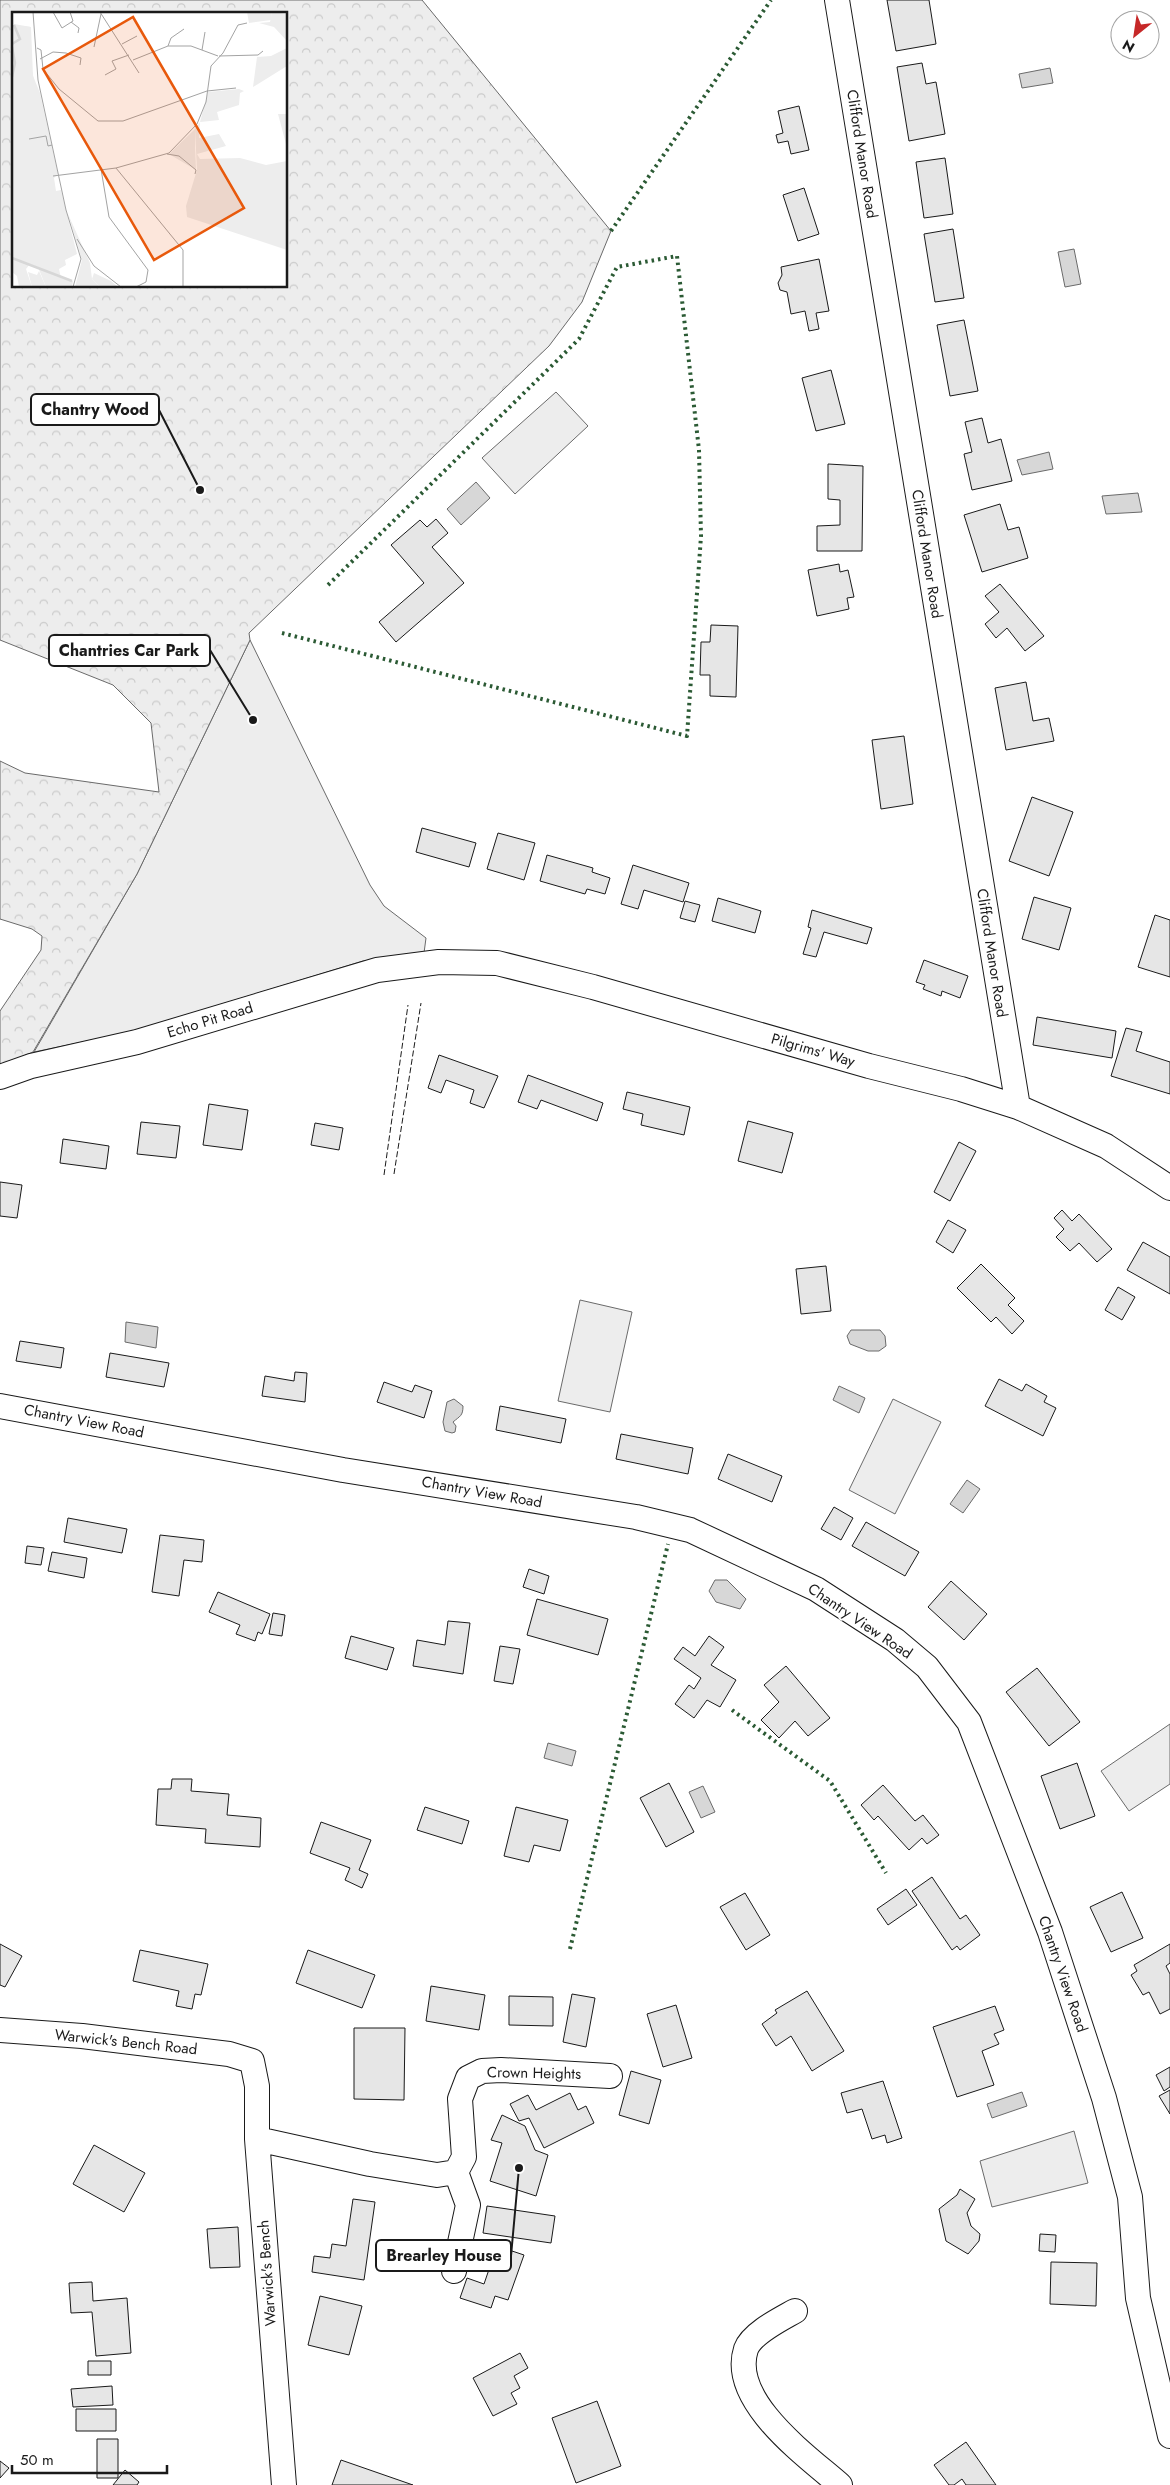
<svg xmlns="http://www.w3.org/2000/svg" width="1170" height="2485" viewBox="0 0 1170 2485" font-family="Jost,sans-serif">
  <style>
    .built { fill: #ededed; stroke: #6a6a6a }
    .forest { fill: url(#forest-crowns); stroke: #6a6a6a; fill-rule: evenodd }
    .water { fill: #d7d7d7; stroke: #6a6a6a }
    .building { fill: #e6e6e6; stroke: #1a1a1a }
    .lines { fill: none; stroke-linecap: round; stroke-linejoin: round }
    .minor-casing { stroke: #1a1a1a; stroke-width: 26 }
    .minor { stroke: #fff; stroke-width: 24 }
    .hedge { stroke: #2b5a34; stroke-width: 4; stroke-dasharray: 2.5 4; stroke-linecap: butt }
    .fence { stroke: #1a1a1a; stroke-width: 1; stroke-dasharray: 6 2.5; stroke-linecap: butt }
    .labels { text-anchor: middle; stroke-width: 4; stroke-linejoin: round; paint-order: stroke }
    .street-label { font-size: 15px; fill: #1a1a1a; stroke: #fff }
    .inset-river { fill: none; stroke: #d7d7d7; stroke-width: 2.5 }
    .inset-road { fill: none; stroke: #a3a3a3; stroke-width: 1 }
    .view { fill: #e8590c; fill-opacity: 0.15; stroke: #e8590c; stroke-width: 2.5 }
    .inset-edge { fill: none; stroke: #1a1a1a; stroke-width: 2.5 }
    .leader { fill: none; stroke: #1a1a1a; stroke-width: 2 }
    .callout-dot { fill: #1a1a1a; stroke: #fff; stroke-width: 2 }
    .callout { fill: #fff; stroke: #1a1a1a; stroke-width: 2 }
    .callout-label { font-size: 16px; text-anchor: middle; font-weight: bold; fill: #1a1a1a }
  </style>
  <defs>
    <pattern id="forest-crowns" width="20" height="18" patternUnits="userSpaceOnUse" patternTransform="scale(1.25)"><rect width="20" height="18" fill="#ededed"/><path d="M2 6a3 3 0 1 1 6 0M12 15a3 3 0 1 1 6 0" fill="none" stroke="#cbcbcb"/></pattern>
  </defs>
  <rect width="100%" height="100%" fill="#fff"/>
  <path class="built" d="M556,392l32,34 -73,68 -33,-36z
    M250,640l120,245 14,21 42,32 -2,15 -61,8 -232,71 -97,20 103,-178z
    M580,1300l52,12 -22,100 -52,-11z
    M893,1399l48,23 -46,92 -46,-24z
    M1170,1724v60l-41,27 -28,-40z
    M1074,2131l14,52 -96,24 -12,-46z"/>
  <path class="forest" d="M0,0h422l189,231 -29,71 -33,44 -300,287 1,7 -113,234 -104,178 -33,14v-55l41,-61 1,-14 -10,-7 -32,-10v-158l25,12 134,19 -8,-69 -38,-38 -113,-45zM14,14h272v272h-272z"/>
  <path class="water" d="M1050,68l3,15 -31,5 -3,-14z
    M1074,249l7,35 -16,3 -7,-35z
    M1049,452l4,17 -31,6 -5,-15z
    M476,482l14,16 -29,27 -14,-16z
    M1138,493l4,19 -36,2 -4,-18z
    M126,1322l32,5 -2,21 -31,-6z
    M851,1330h29l5,6 1,10 -7,5h-11l-18,-7 -3,-8z
    M839,1386l26,12 -6,15 -26,-13z
    M454,1399l9,7c0,10 -3,10 -10,16l3,4 -1,6 -3,1 -7,-2 -2,-9 4,-20z
    M967,1480l13,9 -17,24 -13,-9z
    M715,1580h12l19,19 -6,10 -24,-7 -7,-11z
    M548,1743l28,8 -4,15 -28,-8z
    M703,1786l12,26 -14,6 -12,-26z
    M1022,2092l5,14 -35,12 -5,-14z"/>
  <path class="building" d="M887,0h42l7,44 -40,7z
    M922,63l4,21 10,-2 9,52 -36,7 -12,-74z
    M799,106l10,44 -18,4 -3,-13 -10,2 -2,-8 7,-2 -5,-22z
    M945,158l8,56 -29,4 -8,-56z
    M804,188l15,46 -21,7 -15,-46z
    M953,229l11,69 -29,4 -11,-68z
    M819,259l10,52 -13,2 3,16 -10,2 -4,-20 -14,3 -4,-22 -7,-2 -2,-7 4,-8 -1,-8z
    M964,320l14,71 -28,5 -13,-71z
    M831,370l14,54 -29,7 -14,-53z
    M982,418l6,25 13,-4 11,42 -40,9 -8,-36 8,-2 -7,-30z
    M828,464l35,2 -1,85h-45v-25l23,-1v-25l-12,-1z
    M1000,504l8,26 11,-3 9,31 -46,14 -18,-57z
    M436,519l12,14 -16,14 32,36 -68,59 -17,-20 45,-39 -33,-38 29,-25 7,7z
    M839,564l1,8 8,-2 6,27 -7,1 2,11 -32,7 -9,-46z
    M1000,584l44,52 -19,15 -18,-23 -11,10 -11,-14 14,-12 -14,-16z
    M711,625l27,1 -2,71 -26,-1v-21h-10l1,-33h9z
    M1026,682l7,39 16,-3 5,23 -48,9 -11,-62z
    M904,736l9,68 -32,5 -9,-69z
    M1032,797l41,15 -24,64 -40,-15z
    M422,828l54,15 -7,24 -53,-15z
    M498,833l37,10 -11,37 -37,-11z
    M547,855l46,13 -1,4 18,6 -5,16 -18,-5 -2,5 -45,-13z
    M633,865l56,18 -6,19 -39,-12 -6,19 -17,-5z
    M1034,897l37,11 -12,42 -37,-11z
    M718,898l43,13 -6,22 -43,-12z
    M685,901l15,4 -5,17 -15,-4z
    M812,910l60,18 -5,16 -43,-12 -8,25 -13,-3 8,-26 -3,-1z
    M1155,915l15,5v57l-32,-10z
    M924,960l44,16 -8,22 -18,-7 -1,5 -18,-7 2,-4 -9,-3z
    M1037,1017l79,14 -4,27 -79,-13z
    M1126,1028l16,4 -6,19 34,11v32l-59,-18z
    M439,1055l59,21 -14,32 -14,-5 4,-13 -28,-10 -5,13 -13,-5z
    M528,1075l75,28 -6,18 -56,-21 -4,9 -19,-7z
    M627,1092l63,15 -6,28 -43,-10 2,-11 -20,-5z
    M209,1104l39,6 -6,40 -39,-5z
    M748,1121l45,12 -11,40 -44,-12z
    M141,1122l39,4 -4,32 -39,-4z
    M315,1123l28,5 -4,22 -28,-5z
    M63,1139l46,7 -3,23 -46,-6z
    M959,1142l17,9 -26,50 -16,-9z
    M0,1182l22,3 -5,33 -17,-2z
    M1062,1210l10,11 7,-7 33,35 -15,13 -18,-19 -9,8 -14,-14 8,-8 -10,-11z
    M948,1220l18,10 -13,23 -17,-11z
    M1143,1242l27,15v37l-43,-24z
    M981,1264l34,34 -7,7 16,16 -12,13 -16,-17 -5,5 -34,-34z
    M826,1266l5,45 -30,3 -5,-45z
    M1118,1287l17,10 -13,23 -17,-10z
    M20,1341l44,7 -3,20 -45,-7z
    M110,1353l59,10 -5,24 -58,-10z
    M295,1372l12,1 -2,29 -43,-6 3,-20 29,5z
    M999,1379l23,12 4,-7 21,12 -3,6 12,6 -13,28 -58,-30z
    M384,1382l28,10 3,-7 17,6 -8,27 -47,-16z
    M500,1406l66,13 -5,24 -65,-13z
    M621,1434l72,14 -5,26 -72,-15z
    M728,1454l54,22 -10,26 -54,-23z
    M834,1507l19,11 -12,22 -20,-11z
    M68,1518l59,11 -5,24 -58,-11z
    M866,1522l53,30 -14,24 -53,-30z
    M160,1535l44,5 -2,22 -18,-2 -5,36 -27,-4z
    M27,1546l17,2 -3,17 -16,-2z
    M52,1552l35,6 -3,20 -36,-7z
    M529,1569l20,7 -5,18 -21,-7z
    M951,1581l36,33 -23,26 -36,-33z
    M218,1592l52,22 -8,20 -4,-2 -3,9 -19,-7 4,-9 -31,-13z
    M537,1599l71,20 -10,36 -71,-20z
    M273,1613l12,2 -3,21 -13,-2z
    M448,1621l22,2 -7,51 -50,-8 4,-26 28,5z
    M351,1636l43,12 -7,22 -42,-12z
    M709,1636l15,11 -13,18 25,15 -16,27 -13,-7 -13,18 -19,-14 14,-19 5,4 7,-11 -27,-19 9,-12 12,9z
    M500,1646l20,3 -7,35 -19,-3z
    M786,1666l44,52 -22,18 -13,-15 -16,17 -18,-18 18,-18 -15,-17z
    M1037,1668l43,54 -31,24 -43,-54z
    M1077,1763l18,53 -35,13 -19,-53z
    M172,1779h20l-1,12 38,3 -2,21 34,3 -1,29 -55,-4 1,-14 -50,-4 2,-36h13z
    M669,1783l25,49 -28,15 -26,-49z
    M883,1785l32,36 8,-6 16,20 -12,9 -5,-6 -13,12 -31,-34 -4,4 -13,-15z
    M425,1807l44,14 -7,23 -45,-14z
    M516,1807l52,13 -8,31 -26,-6 -5,17 -25,-6z
    M321,1822l50,18 -12,30 9,4 -6,14 -17,-8 5,-12 -40,-15z
    M932,1877l28,42 6,-4 14,20 -20,15 -3,-4 -5,4 -40,-59z
    M906,1889l11,16 -29,20 -11,-16z
    M1122,1892l21,46 -32,14 -21,-45z
    M745,1893l25,42 -24,15 -26,-43z
    M0,1944l22,12 -17,31 -5,-2z
    M1170,1944v19l-4,3 4,8v35l-10,5 -11,-22 -6,3 -12,-20 6,-4 -3,-6z
    M140,1950l68,14 -7,31 -6,-1 -3,15 -16,-3 3,-15 -46,-10z
    M308,1950l67,25 -13,33 -66,-25z
    M431,1986l54,9 -6,35 -53,-9z
    M807,1991l37,60 -32,20 -21,-35 -15,10 -14,-22 15,-11 -2,-3z
    M572,1994l23,4 -9,49 -23,-5z
    M509,1996l44,1v29l-44,-1z
    M676,2005l16,53 -29,9 -16,-53z
    M995,2006l9,24 -10,4 5,10 -17,7 12,34 -37,12 -24,-70z
    M354,2028h51l-1,72 -50,-1z
    M1170,2067v20l-6,4 -8,-16z
    M631,2071l30,9 -12,44 -30,-9z
    M883,2081l19,57 -15,5 -2,-8 -13,4 -10,-30 -15,4 -6,-20z
    M1170,2090v24l-11,-18z
    M570,2093l8,17 8,-4 8,17 -50,25 -15,-30 -10,3 -9,-17 18,-9 8,15z
    M502,2115l23,11 10,24 13,5 -12,41 -46,-15 12,-38 -11,-3z
    M94,2145l51,28 -21,39 -51,-28z
    M960,2189l15,10 -8,14 4,13 9,8 -1,7 -11,13 -22,-13 -7,-32 18,-14z
    M353,2199l22,3 -11,78 -52,-8 2,-16 16,2 2,-14 14,2z
    M487,2206l68,10 -4,27 -68,-10z
    M238,2227l2,40 -30,1 -3,-39z
    M1040,2234l16,1 -1,17 -16,-1z
    M497,2246l27,9 -16,45 -13,-4 -4,12 -31,-10 7,-20 17,6z
    M1051,2262l46,1 -1,43 -46,-2z
    M92,2282l1,19 34,-3 4,55 -35,3 -4,-44 -21,1 -2,-30z
    M320,2296l42,10 -13,49 -41,-10z
    M520,2353l8,15 -14,8 6,12 -9,5 6,11 -24,12 -20,-38z
    M88,2361h23v14h-23z
    M112,2386l1,19 -40,2 -2,-18z
    M597,2401l24,65 -45,17 -24,-65z
    M76,2409h40v22h-40z
    M97,2439h21v39h-21z
    M966,2442l30,43h-30l-4,-6 -8,6h-5l-15,-20z
    M341,2460l72,25h-81z
    M0,2461l9,7 -9,10z
    M125,2470l14,12 -2,3h-24z"/>
  <g class="lines">
    <defs>
      <path id="minor" d="M837,0l181,1107
        M0,1077l31,-11 106,-24 240,-72 62,-8 58,1 96,24 276,79 92,23 57,18 88,39 64,42
        M0,1406l343,64 293,47 54,13 126,59 79,51 32,27 42,55 81,210 54,166 26,99 8,101 32,138
        M0,2030l82,6 147,18 23,7 5,25v53l27,346
        M257,2139l113,25 67,11 19,-3 8,-15 -4,-58 8,-21 14,-7 19,-1 109,6
        M454,2271l14,-66 -12,-33
        M795,2311c-14,8 -43,22 -49,38 -17,52 61,107 94,136"/>
    </defs>
    <use href="#minor" class="minor-casing"/>
    <use href="#minor" class="minor"/>
    <path class="hedge" d="M611,231l160,-231
      M282,633l405,103 14,-200 -2,-86 -22,-194 -60,11 -38,72 -252,247
      M732,1710l98,71 56,92
      M570,1949l98,-405"/>
    <path class="fence" d="M394,1174l27,-171
      M384,1175l24,-170"/>
  </g>
  <g class="labels">
    <g class="street-label">
      <text transform="translate(862 154) rotate(81)" y="5">Clifford Manor Road</text>
      <text transform="translate(927 554) rotate(81)" y="5">Clifford Manor Road</text>
      <text transform="translate(992 953) rotate(81)" y="5">Clifford Manor Road</text>
      <text transform="translate(210 1020) rotate(-17)" y="5">Echo Pit Road</text>
      <text transform="translate(813 1050) rotate(16)" y="5">Pilgrims' Way</text>
      <text transform="translate(84 1421) rotate(11)" y="5">Chantry View Road</text>
      <text transform="translate(482 1492) rotate(10)" y="5">Chantry View Road</text>
      <text transform="translate(860 1621) rotate(34)" y="5">Chantry View Road</text>
      <text transform="translate(1063 1974) rotate(71)" y="5">Chantry View Road</text>
      <text transform="translate(126 2042) rotate(6)" y="5">Warwick's Bench Road</text>
      <text transform="translate(534 2073) rotate(1)" y="5">Crown Heights</text>
      <text transform="translate(267 2273) rotate(-94)" y="5">Warwick's Bench</text>
    </g>
  </g>
  <g transform="translate(12 12)">
    <rect width="275" height="275" fill="#fff"/>
    <path d="M235,0h25l-1,8 -22,3zM275,36v18l-34,21 4,-30 14,-1zM183,117v18l1,23 -27,-16zM27,259l7,16h-14l-4,-15 9,3zM82,261l17,8 7,6h-18l-8,-8z" fill="#ededed"/>
    <path d="M260,0l15,2v27l-13,-14 -15,-4 11,-1zM0,13l19,2 2,49 7,17 18,81 -4,4 2,13 5,-1 16,64 -12,6 1,5 -7,4 2,9 12,3 -1,6h-26l-8,-20 -8,-3 -4,5 6,18h-13l-2,-11 -5,-4zM266,102h9v37l-1,-7zM188,110l-1,16 20,-4 7,12 -29,8 3,5 40,-1 26,7 21,-4v89l-100,-33 -1,-11 11,-36 -2,-41zM56,202l22,49 2,16 8,8h-25l7,-27z" fill="#ededed"/>
    <path d="M2,12l17,3v41l6,23 -25,15z" fill="#ededed"/>
    <path d="M227,77l5,2 -4,2 -1,12 -22,7 2,8 -19,2 8,-30z" fill="#ededed"/>
    <path class="inset-river" d="M0,32l8,-5 -6,-14M0,35l3,16 -3,14M0,246l60,23"/>
    <path class="inset-road" d="M21,0l5,68 28,130 15,49 -8,28M41,0l9,16 11,-7 -3,-9M88,0l39,61M59,10l8,6 -1,5M110,32l15,-8M156,34l3,-8 13,-9M82,35l7,-33M25,36l4,2 2,19 16,20 39,32h25l84,-30 29,-3M190,38l3,-18M207,44l39,-1 5,-4M28,47l13,-7 13,1 15,5 -1,7M121,48l35,-14h23l27,10M93,63l11,-6 -4,-8 17,-6M17,127l17,-3 2,10 4,-1M155,142l12,2 17,14 -1,4M104,156l67,82v37M89,157l8,48 39,53 -2,12 -10,5M41,164l63,-8 53,-15 28,-29 9,-22 5,-36 12,-13 15,-28 9,-2M65,227l17,27 27,21"/>
    <path class="view" d="M121,5l111,191 -90,52 -111,-191z"/>
    <rect width="275" height="275" class="inset-edge"/>
  </g>
  <path class="leader" d="M200 490L159 410M253 720L210 650M519 2168L511 2256"/>
  <g class="callout-dot">
    <circle cx="200" cy="490" r="5"/>
    <circle cx="253" cy="720" r="5"/>
    <circle cx="519" cy="2168" r="5"/>
  </g>
  <g class="callout">
    <rect x="31" y="394" width="128" height="31" rx="5"/>
    <rect x="49" y="635" width="161" height="31" rx="5"/>
    <rect x="376" y="2240" width="135" height="31" rx="5"/>
  </g>
  <g class="callout-label">
    <text x="95" y="415">Chantry Wood</text>
    <text x="129" y="656">Chantries Car Park</text>
    <text x="444" y="2261">Brearley House</text>
  </g>
  <g transform="translate(1135 35) rotate(210)"><circle r="24" fill="#ffffff" stroke="#a3a3a3"/>
  <path d="M0-4L9 19L0 12L-9 19Z" fill="#c62828"/>
  <text y="-8" font-size="14" font-weight="bold" text-anchor="middle" fill="#1a1a1a">N</text>
  </g>
  <path d="M12 2465v8h155v-8" fill="none" stroke="#1a1a1a" stroke-width="2.5"/>
  <text x="20" y="2465" font-size="15" fill="#1a1a1a" stroke="#ffffff" stroke-width="4" paint-order="stroke">50 m</text>
</svg>
